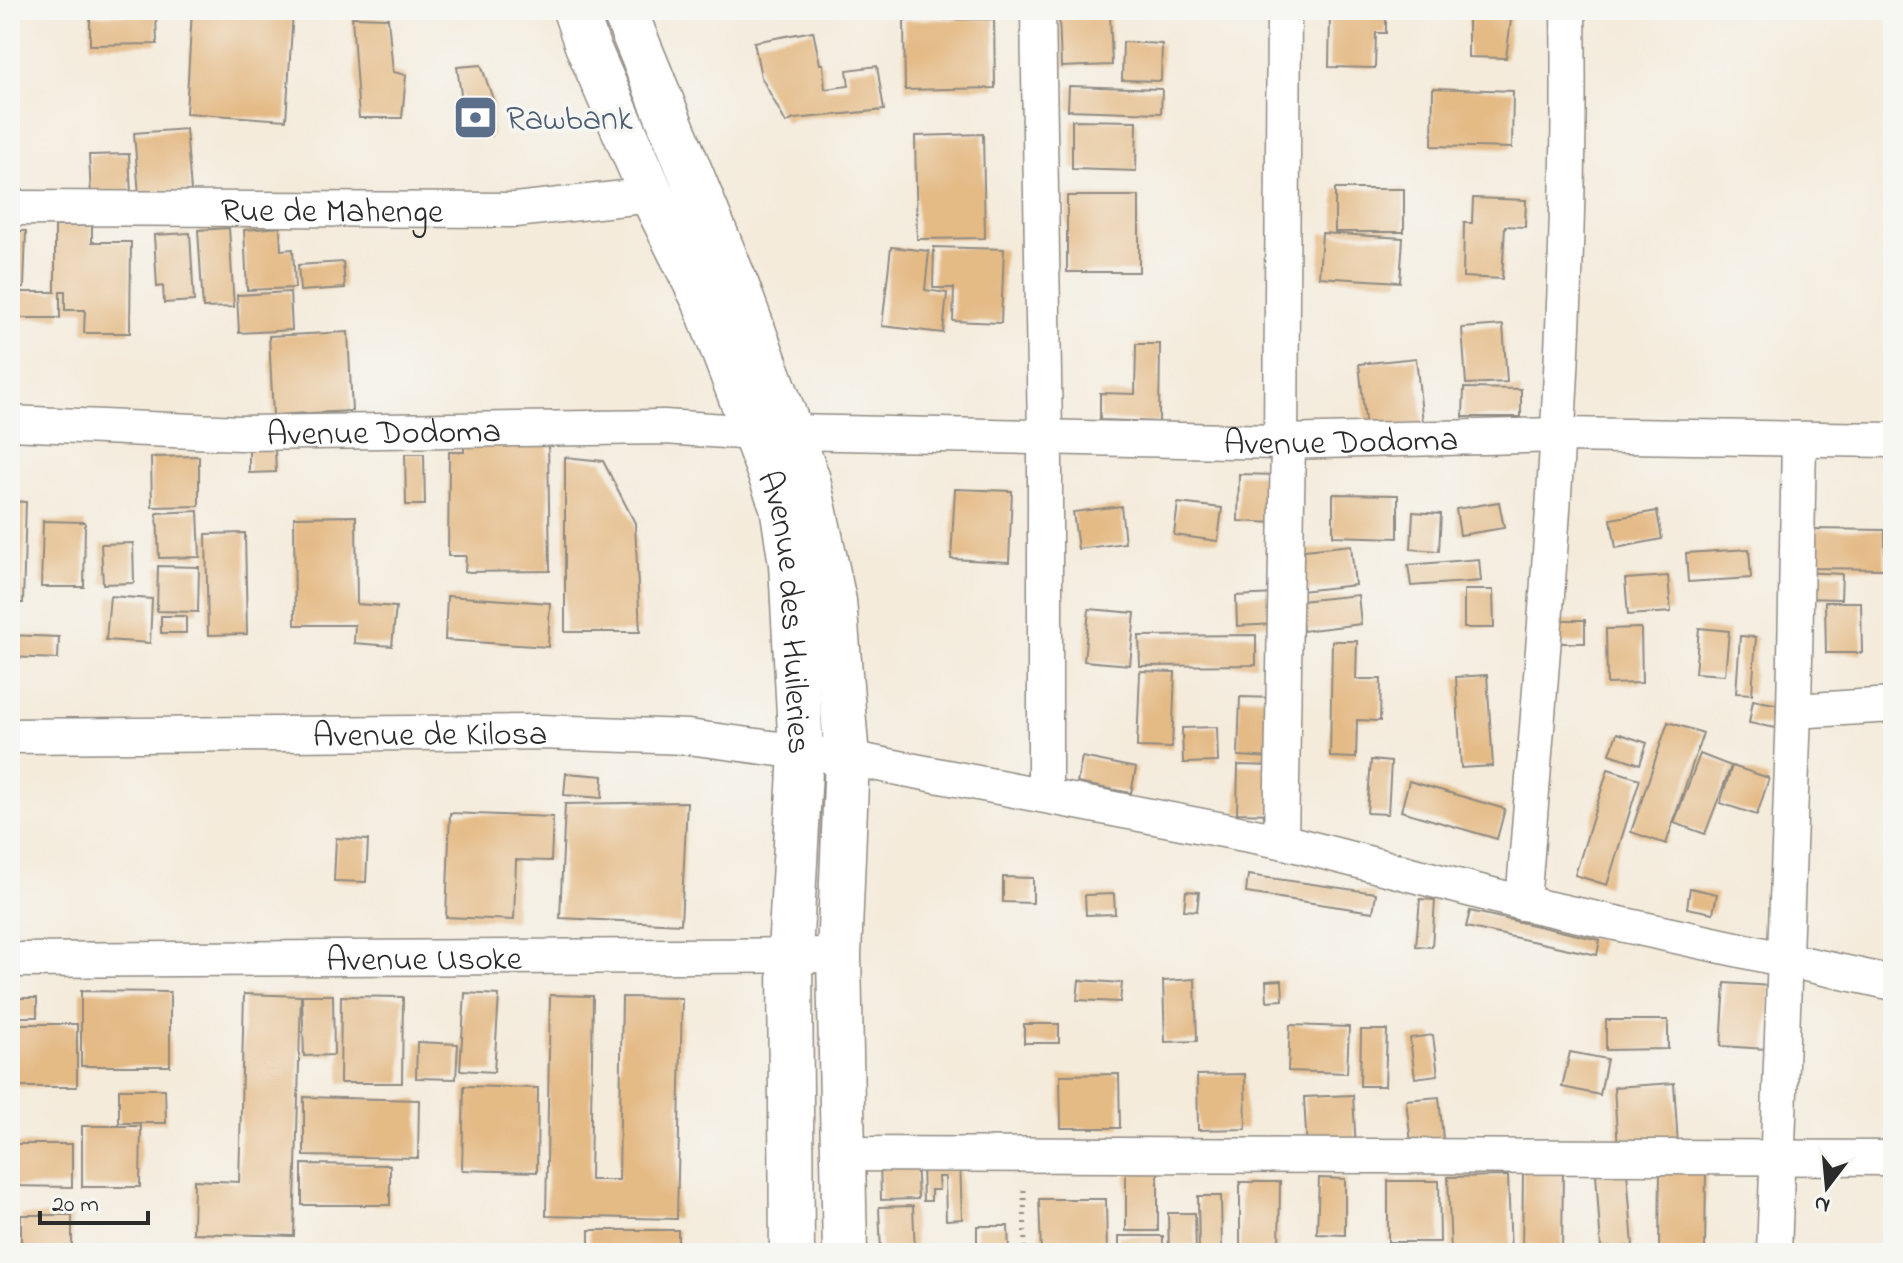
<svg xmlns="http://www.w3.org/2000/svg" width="1903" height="1263" viewBox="0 0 1903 1263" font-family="'Indie Flower',sans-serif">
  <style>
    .building { fill: #e4ba85 }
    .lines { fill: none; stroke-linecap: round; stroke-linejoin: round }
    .minor-casing { stroke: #908b83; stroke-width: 37 }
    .secondary-casing { stroke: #908b83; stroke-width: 47 }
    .path { stroke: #908b83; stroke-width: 5; stroke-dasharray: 2 6; stroke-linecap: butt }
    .minor { stroke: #fff; stroke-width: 34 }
    .secondary { stroke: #fff; stroke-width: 44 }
    .labels { text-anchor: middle; stroke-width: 7; stroke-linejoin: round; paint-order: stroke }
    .service-label { font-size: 34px; fill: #4e5e75; stroke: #f6f6f2; text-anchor: start }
    .street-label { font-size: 34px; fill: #2b2b2b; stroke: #f6f6f2 }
  </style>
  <rect width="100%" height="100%" fill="#f6f6f2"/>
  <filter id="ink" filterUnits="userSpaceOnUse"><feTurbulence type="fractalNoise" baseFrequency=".0125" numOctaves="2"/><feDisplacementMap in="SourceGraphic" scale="16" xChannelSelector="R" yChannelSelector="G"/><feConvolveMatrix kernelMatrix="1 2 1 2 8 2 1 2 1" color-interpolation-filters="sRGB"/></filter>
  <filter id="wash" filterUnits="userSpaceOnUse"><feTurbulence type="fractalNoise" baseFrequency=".006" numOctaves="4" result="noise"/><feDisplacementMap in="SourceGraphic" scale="32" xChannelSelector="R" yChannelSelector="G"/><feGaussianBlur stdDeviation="1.8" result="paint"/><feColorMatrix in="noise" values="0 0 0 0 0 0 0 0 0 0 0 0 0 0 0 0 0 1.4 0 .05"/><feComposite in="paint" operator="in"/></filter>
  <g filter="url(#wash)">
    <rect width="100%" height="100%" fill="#f4ebdb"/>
    <g id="blocks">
      <path class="building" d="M192,10l101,2 -7,108 -100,-7z
        M1468,11l44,1 -6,46 -38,-1z
        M1330,13l56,1v19h-10l-1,35 -46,-1z
        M156,14l1,30 -67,1v-30z
        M1110,14l2,51 -51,2 -2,-52z
        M352,17l36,1 5,54 13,3 -4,43h-43z
        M994,19l1,69 -90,2 -1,-70z
        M813,31l7,33h3l2,25 24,-3 -2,-16 30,-4 7,44 -90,9 -8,4 -25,-46 -7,-35z
        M1123,42l39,2 -1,37 -39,-1z
        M481,65l13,37 -2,34 -25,-1 -10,-68z
        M1069,86l93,3 -1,24 -93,-3z
        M1433,88l80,3 -1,57 -80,-2z
        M1072,120l65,1 -1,50 -64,-2z
        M186,129l5,62 -52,4 -5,-62z
        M983,134l2,104 -68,1 -2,-103z
        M129,154l2,40 -40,2 -2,-41z
        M1335,189h69v43h-69z
        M1067,196h72v76h-72z
        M1473,198l53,2 -1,27 -20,-1 -3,53 -39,-2 1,-54h8z
        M55,226h37v16h39l-1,91h-46l1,-23h-20v-19h-5v27h-41v-26h36z
        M280,227l1,23 12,-1 2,39 -48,2 -3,-60z
        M229,228l5,79 -31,1 -5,-78z
        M10,231h16l-2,57h-14z
        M190,233l4,68 -30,2 -1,-17 -6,1 -3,-52z
        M1322,233l81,5 -3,44 -81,-5z
        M891,247l38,4 -4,39 22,3 -4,40 -61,-7z
        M934,247l70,2 -3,74 -48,-2 1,-33h-21z
        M343,262l2,26 -45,3 -2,-26z
        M290,292l2,38 -53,3 -2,-38z
        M1503,325l4,57 -41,2 -4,-56z
        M348,332l4,79 -79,4 -4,-79z
        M1136,344h24l-1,78 -59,-2v-27l35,1z
        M1416,358l7,65 -57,6 -7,-65z
        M1464,388l57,1v28h-58z
        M548,441l2,130 -85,1 1,-16h-18l1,-104h15v-10z
        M275,449l1,23 -27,1v-23z
        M405,454h19l1,51h-19z
        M199,456v50l-47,1 -1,-50z
        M565,457l38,4 32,62 5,109h-75z
        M1239,474l37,1 -1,48 -37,-2z
        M955,489l57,2 -3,71 -58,-3z
        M1333,494l65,1v43l-65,-2z
        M10,501l16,1 -3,101h-13z
        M1499,502l5,26 -44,7 -4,-26z
        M1178,503l44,5 -4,33 -44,-6z
        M1121,506l4,37 -47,6 -5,-37z
        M198,511l2,46 -41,1 -2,-45z
        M1657,511l5,28 -46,9 -5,-29z
        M1413,512l28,2 -2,37 -28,-2z
        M356,516l1,88 39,3 -4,39 -38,-3 1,-18h-60l-1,-108z
        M43,521l42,1 -1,65h-43z
        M1811,529l74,1v39l-74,-1z
        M245,533l2,101 -39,1 -2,-101z
        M133,543l1,40 -31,1 -2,-40z
        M1351,545l4,40 -54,6 -5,-40z
        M1749,549l2,29 -63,4 -2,-29z
        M1479,559l2,22 -70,5 -3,-21z
        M158,566l41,1 -1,45 -41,-1z
        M1800,572l42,2 -1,25 -42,-1z
        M1668,576l3,36 -43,3 -3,-36z
        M1464,590h29l1,38h-30z
        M1275,594l2,30 -40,2 -1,-30z
        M1358,595l3,29 -58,7 -3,-30z
        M110,596l42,3 -2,44 -44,-3z
        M447,596l103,7 -2,44 -103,-7z
        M1825,602h36l1,51h-36z
        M1089,609l46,4 -5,52 -46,-4z
        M161,616h25v17h-25z
        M1555,620h30v23h-30z
        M1641,628l1,55 -35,1 -1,-55z
        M1699,628l30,3 -4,44 -30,-2z
        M10,635l49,2 -1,22 -48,-2z
        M1256,635v30l-116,1 -1,-30z
        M1740,636l16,1 -4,57 -16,-1z
        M1332,641h25l-1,38h25l-1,42 -23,-1 -1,38 -26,-1z
        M1140,671l35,1 -3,76 -35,-1z
        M1487,675l6,91 -32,2 -5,-91z
        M1240,697l36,1 -2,60 -36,-2z
        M1753,700l38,7 -4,23 -38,-7z
        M1668,722l35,11 -37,111 -35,-12z
        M1217,727l1,35 -35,1 -1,-35z
        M1617,733l30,10 -7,21 -30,-10z
        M1700,754l31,12 -26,68 -31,-11z
        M1082,757l54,11 -5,25 -54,-10z
        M1371,760l20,2 -3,52 -21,-1z
        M1238,765l36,1 -2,48 -35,-1z
        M1732,766l37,12 -12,37 -37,-12z
        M1608,769l32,10 -33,106 -32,-10z
        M566,773l37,3 -1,22 -38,-3z
        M1409,781l96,28 -8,30 -96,-28z
        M687,802l-6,122 -121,-6 5,-114z
        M450,813l103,4 -2,44 -35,-1 -2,60 -68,-3z
        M336,838l32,2 -2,42 -32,-1z
        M1248,875l128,18 -3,19 -127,-19z
        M1003,877l30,1v25l-30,-1z
        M1690,888l27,6 -4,19 -26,-5z
        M1186,891l13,1 -2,19 -13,-1z
        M1114,894l1,20 -29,1 -1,-20z
        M1420,899l15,1 -3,47 -16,-1z
        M1470,911l130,29 -3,15 -131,-28z
        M1195,979l2,62 -32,1 -2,-61z
        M1079,980l43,3 -2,19 -43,-2z
        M1282,980l1,20 -16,1 -1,-20z
        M1725,983l46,3 -5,63 -45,-3z
        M81,991l89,1v74h-89z
        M465,993l34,2 -5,77 -34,-2z
        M244,994l57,2 -7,240 -101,-3 1,-53 45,2z
        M302,995h31l1,60 -30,1z
        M550,995l43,1 -3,184h29l3,-183 60,1 -5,221 -131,-3z
        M341,996l62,1 -1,86h-62z
        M10,998h27v19h-27z
        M1606,1020h62v29l-62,1z
        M10,1024h67v63h-67z
        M1024,1024h35v19h-35z
        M1290,1025l59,2 -2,46 -59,-2z
        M1361,1030h26l-2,56h-25z
        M1433,1035l5,40 -23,3 -5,-40z
        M417,1042l41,2 -2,35 -40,-1z
        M1570,1052l37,7 -7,36 -38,-8z
        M1119,1074l1,54h-59l-1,-53z
        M1245,1074l1,55 -48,1 -1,-55z
        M1674,1083l4,62 -60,4 -4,-62z
        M464,1086l74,2 -1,84 -75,-2z
        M119,1089h46l1,34h-47z
        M1353,1095l3,54 -49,2 -3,-54z
        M304,1097l115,3 -1,58 -114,-2z
        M1439,1097l4,42 -32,4 -5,-43z
        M82,1126h59l-1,61h-58z
        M10,1144h62v43l-62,-1z
        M916,1157l2,42 -37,1 -1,-41z
        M1126,1160l32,1v70h-32z
        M960,1162l2,57 -16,1 -1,-43h-7l1,13h-8v11h-8l-1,-37z
        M302,1164l88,1v40h-88z
        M1660,1168l46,1 -1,84h-46z
        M1523,1169l40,1 -1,83h-40z
        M1627,1172l6,74 -32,2 -5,-74z
        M1508,1176l3,77h-60l-3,-76z
        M1319,1178l26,1v56l-28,-1z
        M1388,1181h51l1,61h-52z
        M1240,1182h40l-1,71h-39z
        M1198,1196h23l1,57h-23z
        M1039,1199h67l1,54h-66z
        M913,1206l2,47h-34l-2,-46z
        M1168,1213h27l1,40h-27z
        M21,1215h51v38h-51z
        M977,1226h31l1,27h-32z
        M589,1230h89v23h-89z
        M1119,1236h44v17h-44z
        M241,1248l64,2v3h-64z"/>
    </g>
  </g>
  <g filter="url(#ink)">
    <use href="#blocks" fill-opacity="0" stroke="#908b83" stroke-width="2"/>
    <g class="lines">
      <defs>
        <g id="minor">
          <path d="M1038,10l7,427v358"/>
          <path id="s1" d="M10,208l505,2 137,-15"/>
          <path id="s2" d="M10,423l230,10 424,-6 92,6"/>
          <path id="s3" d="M789,432l492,10 279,-7 333,5"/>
          <path d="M1281,442l3,-432"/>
          <path d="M1794,711l99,-6"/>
          <path id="s4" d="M10,736l530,-4 148,5 159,21 434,83 242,62 370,80"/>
          <path d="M1281,841l7,-399"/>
          <path d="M1523,903c24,-298 50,-594 45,-893"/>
          <path id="s5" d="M10,960l829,-5"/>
          <path d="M846,1154l1047,4"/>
          <path d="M1774,1253l20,-542 5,-270"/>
        </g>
        <g id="secondary">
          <path id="s6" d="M575,10l12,35 65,150 52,105 78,206 9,58 10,188 -11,202 2,299"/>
          <path d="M624,10l114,279 70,191 26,121 13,157 -8,197 6,298"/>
        </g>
      </defs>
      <use href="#minor" class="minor-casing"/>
      <use href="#secondary" class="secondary-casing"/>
      <path class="path" d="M1024,1190l1,63"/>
      <use href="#minor" class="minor"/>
      <use href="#secondary" class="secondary"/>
    </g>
  </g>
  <defs>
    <symbol id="bank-square" viewBox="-11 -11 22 22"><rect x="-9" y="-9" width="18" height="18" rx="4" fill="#5c6f8a" stroke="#f6f6f2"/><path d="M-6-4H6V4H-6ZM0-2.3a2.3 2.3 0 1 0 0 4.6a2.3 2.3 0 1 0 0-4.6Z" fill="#fff"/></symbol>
  </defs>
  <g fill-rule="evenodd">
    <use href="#bank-square" x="450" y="92" width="51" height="51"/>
  </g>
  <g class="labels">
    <g class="service-label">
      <text x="506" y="129">Rawbank</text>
    </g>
    <g class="street-label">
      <text dy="12" stroke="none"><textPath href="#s1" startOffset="322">Rue de Mahenge</textPath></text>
      <text dy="12" stroke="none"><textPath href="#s2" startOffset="374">Avenue Dodoma</textPath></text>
      <text dy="12" stroke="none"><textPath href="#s3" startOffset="552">Avenue Dodoma</textPath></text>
      <text dy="12" stroke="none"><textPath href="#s6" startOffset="644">Avenue des Huileries</textPath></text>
      <text dy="12" stroke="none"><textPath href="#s4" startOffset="420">Avenue de Kilosa</textPath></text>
      <text dy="12" stroke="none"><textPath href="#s5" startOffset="414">Avenue Usoke</textPath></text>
    </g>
  </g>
  <rect width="1903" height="1263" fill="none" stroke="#f6f6f2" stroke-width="40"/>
  <g transform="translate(1827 1187) rotate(196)" stroke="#f6f6f2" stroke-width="6" paint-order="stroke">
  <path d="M0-6L14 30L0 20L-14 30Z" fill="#2b2b2b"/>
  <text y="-12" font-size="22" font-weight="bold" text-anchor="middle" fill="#2b2b2b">N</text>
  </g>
  <path d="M40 1211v12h108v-12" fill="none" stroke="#2b2b2b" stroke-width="4"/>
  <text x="52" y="1211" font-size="24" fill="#2b2b2b" stroke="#f6f6f2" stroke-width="6" paint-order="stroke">20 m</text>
</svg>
